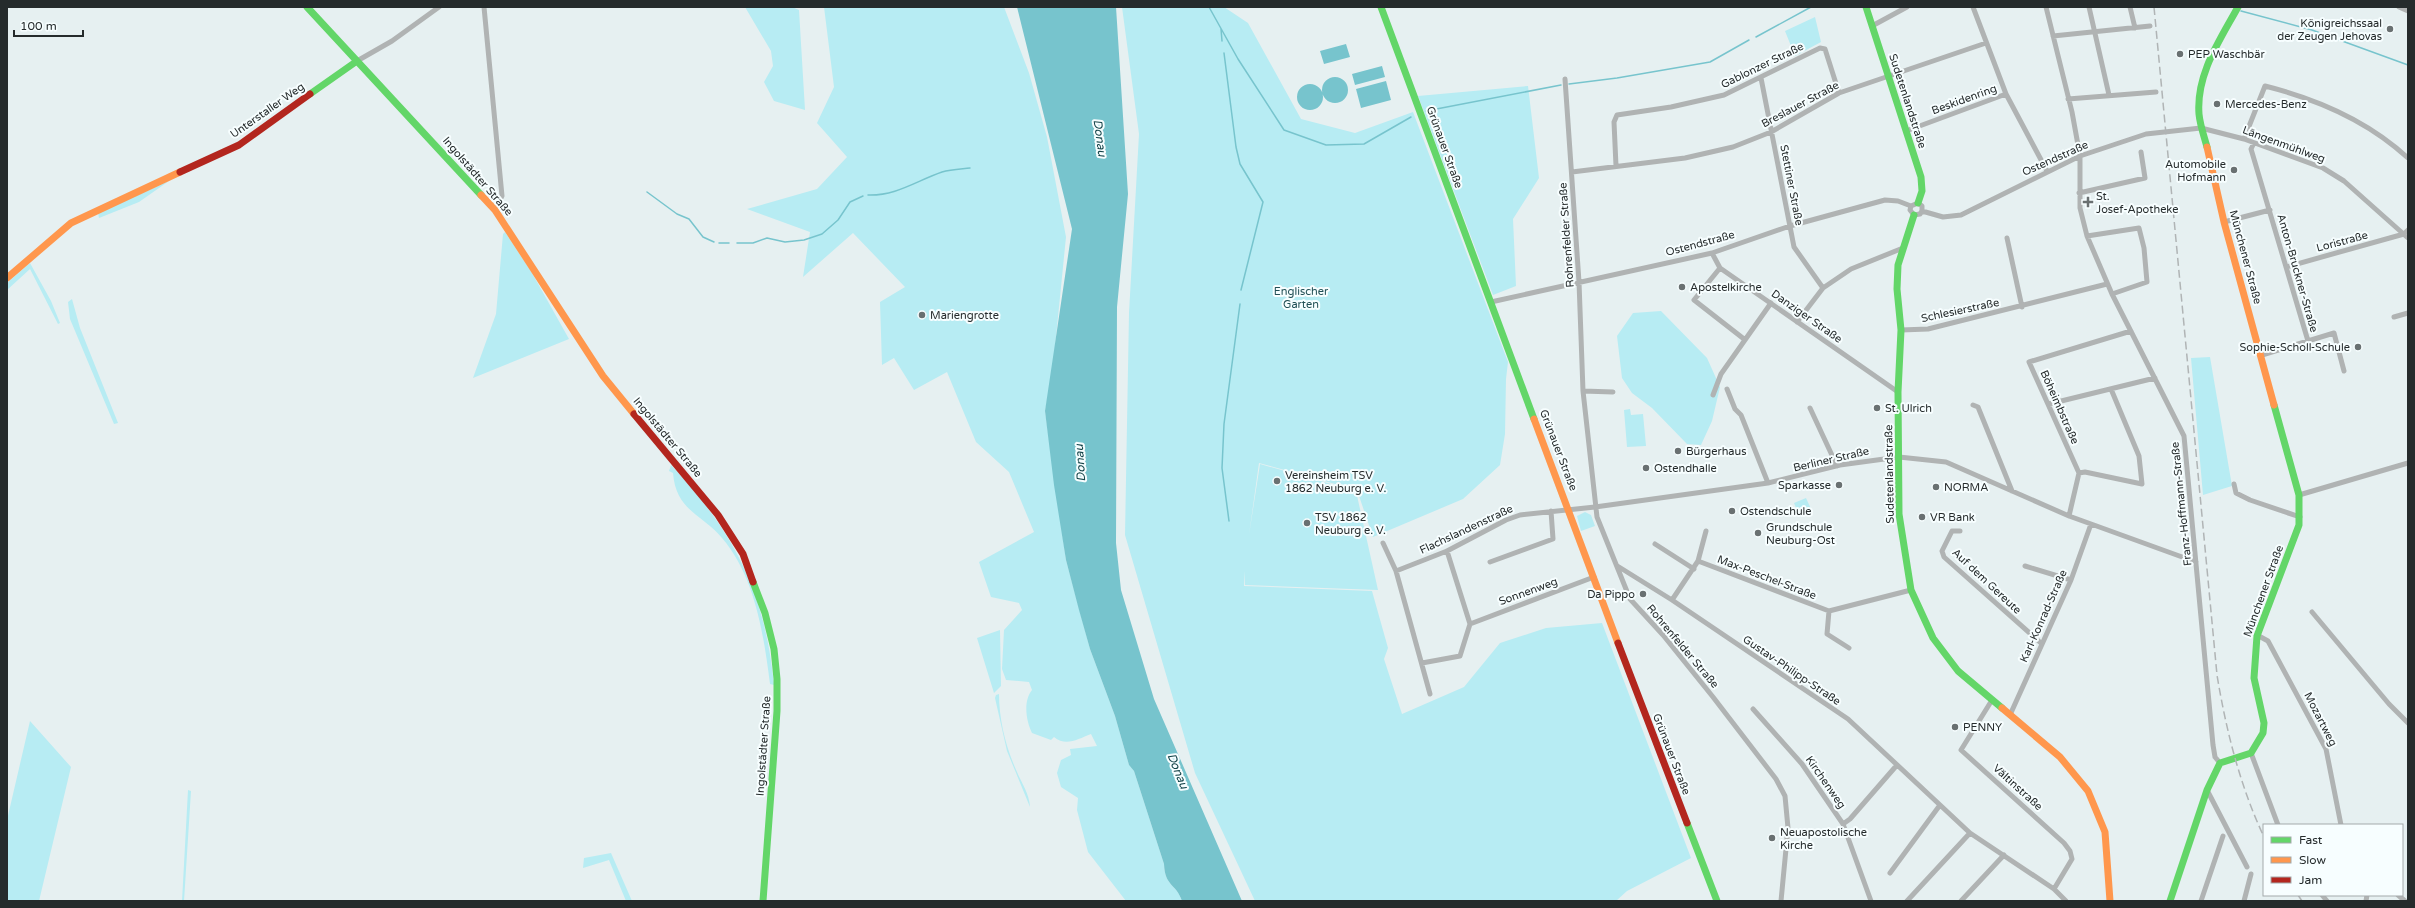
<svg xmlns="http://www.w3.org/2000/svg" width="2415" height="908" viewBox="0 0 2415 908" font-family="'Varela Round',sans-serif">
  <style>
    .green { fill: #b7ecf3 }
    .water { fill: #77c4cd }
    .lines { fill: none; stroke-linecap: round; stroke-linejoin: round }
    .stream { stroke: #77c4cd; stroke-width: 1.5 }
    .street { stroke: #b0b3b3; stroke-width: 5 }
    .fast { stroke: #63d668; stroke-width: 7 }
    .slow { stroke: #ff974d; stroke-width: 7 }
    .jam { stroke: #b3261e; stroke-width: 7 }
    .rail { stroke: #b0b4b5; stroke-width: 1.5; stroke-dasharray: 8 4; stroke-linecap: butt }
    .poi-dot { fill: #697071; stroke: #f7feff; stroke-width: 1.5 }
    .labels { text-anchor: middle; stroke-width: 4; stroke-linejoin: round; paint-order: stroke }
    .poi-label { font-size: 11px; fill: #252b2c; stroke: #f7feff; text-anchor: start }
    .street-label { font-size: 11px; fill: #252b2c; stroke: #f7feff }
    .park-label { font-size: 11px; fill: #214f55; stroke: #f7feff }
    .water-label { font-size: 12px; font-style: italic; fill: #134348; stroke: #f7feff }
  </style>
  <rect width="100%" height="100%" fill="#e6f0f1"/>
  <path class="green" d="M745,7h47l7,3 6,100 -31,-9 -10,-19 9,-16 -2,-15z
    M824,7h180l25,66 18,64 19,100 -14,140 -7,34 21,149 24,89 25,67 14,49 5,6 30,93c1,23 12,19 18,37h-56l-38,-49 -11,-42 1,-12 -17,-11 -4,-14 4,-13 10,-5 -1,-6 27,-3 -6,-12c-13,5 -25,13 -37,3l-3,3 -19,-7c-6,-12 -9,-32 0,-43l-3,-8 -23,-2 -4,-11 2,-39 18,-20 -3,-7 -28,-6 -12,-35 55,-30 -25,-60 -33,-30 -29,-70 -33,18 -20,-32 -12,7 -2,-63 25,-15 -52,-54 -50,44 7,-45 -63,-23 70,-20 30,-32 -30,-34 17,-36z
    M1122,7h102l24,16 53,96 54,14 58,-21 95,250 -2,17 -1,55 -5,31 -37,34 -90,38 -16,-47 -98,-27 -10,72 11,-71 96,27 22,99 -133,-5v-14l-1,15 128,5 16,57 -4,11 18,55 62,-27 36,-44 46,-15 56,-5 89,235 -64,33 -11,10h-361l-60,-128 -70,-238 4,-222 10,-179z
    M1815,17l6,25 -26,14 -10,-25z
    M1528,86l11,92 -26,41 3,67 -23,9 -75,-199z
    M169,181l-30,21 -40,16 -1,-5z
    M505,232l27,41 37,66 -96,39 23,-64 7,-80z
    M30,263l21,38 9,22 -2,1 -28,-55 -23,21v-7z
    M72,299l8,29 38,95 -4,1 -44,-105 -2,-17z
    M1661,311l46,47 13,29 -8,34 -11,24 -14,-1 -35,-36 -20,-15 -10,-15 -5,-42 16,-23z
    M2210,357l22,129 -29,9 -12,-137z
    M1630,409l1,6 12,-1 3,32 -19,1 -3,-37z
    M671,465c63,67 94,127 103,220l-4,-1c-6,-48 -15,-108 -48,-146 -20,-24 -46,-27 -49,-65l-4,-2z
    M1806,498l6,13 -12,6 -6,-14z
    M1585,512l6,3 4,11 -14,5 -4,-15z
    M1000,630l1,56 -7,7 -17,-55z
    M999,694c0,26 7,54 18,78 5,12 12,21 13,35l-23,-56 -12,-53 1,-3z
    M30,721l41,46 -32,134h-32v-81z
    M188,790l3,1 -7,110h-2z
    M611,853l21,48h-6l-17,-41 -26,8 1,-10z"/>
  <path class="water" d="M1017,7h99l12,187 -11,113 -1,236 5,47 33,109 88,202h-60c-6,-18 -17,-14 -18,-37l-30,-93 -5,-6 -14,-49 -25,-67 -11,-39 -13,-50 -12,-75 -9,-74 27,-182z
    M1346,44l4,13 -26,7 -4,-13z
    M1382,66l3,11 -30,8 -3,-11z
    M1322 90a13 13 0 1 1 26 0a13 13 0 1 1-26 0Z
    M1386,81l5,19 -30,8 -5,-19z
    M1297 97a13 13 0 1 1 26 0a13 13 0 1 1-26 0Z"/>
  <g class="lines">
    <path class="stream" d="M1209,7l29,52 46,71 42,15 38,-1 47,-27
      M2241,11l71,19 96,35
      M1221,29l1,12
      M1756,37l55,-30
      M1224,53l12,94 4,17 23,38 -22,88
      M1569,84l48,-6 93,-16 39,-22
      M1426,111l135,-26
      M647,192l30,22 12,5 14,18 11,5
      M868,195c28,1 48,-14 74,-23 9,-3 19,-3 28,-4
      M719,243h10
      M737,243h16l14,-5 18,4 19,-2 18,-6 16,-14 12,-18 13,-6
      M1229,521l-7,-53 2,-44 16,-120"/>
    <path class="street" d="M484,7l18,189 -7,14
      M1973,7l33,87 41,77
      M2046,7l26,105 8,44v52l7,28 25,58 72,142 29,309 2,12 5,6
      M2089,7l20,88
      M2130,7l5,21
      M2399,7l9,4
      M1872,26l35,-19
      M2053,36l97,-10
      M357,61l35,-20 47,-34
      M1761,78l33,169 29,41
      M1565,79l14,203 4,109 14,126 33,82 33,36 50,62 63,82 9,17 3,32 -7,73
      M2068,99l88,-7
      M1906,131l100,-37
      M2244,139l21,-53c52,13 103,35 143,72
      M2254,143l-3,6 57,192
      M1616,166l-2,-44 3,-7 54,-8 53,-12 96,-47 5,1 14,44
      M1572,172l113,-14 48,-11 38,-15 68,-39 147,-50
      M2079,193l66,-15 -4,-26
      M1911,206l-1,4 4,5 6,-1 2,-3
      M1911,206l7,-3 4,3v5
      M1922,211l21,6 18,-2 119,-59 66,-22 55,-6 43,11 79,29 21,13 64,57
      M2224,222l46,-12
      M2087,236l52,-8 5,20 3,34 -35,12
      M2007,238l15,69
      M1712,253l8,15 178,124
      M2286,267l118,-33 4,-4
      M1720,268l-26,32 50,39
      M1491,302l221,-49 78,-27 95,-26 13,1 13,5
      M2394,317l14,-4
      M1797,322l26,-34 28,-19 52,-21
      M1901,330l27,-1 179,-45
      M2262,355l72,-22 10,38
      M1727,389l8,20 6,6 27,68
      M1583,391l30,1
      M1713,395l8,-21 50,-71
      M2049,404l106,-26
      M1973,405l5,2 34,84
      M1810,408l27,58
      M2079,473l6,-1 57,12 -3,-28 -28,-67
      M2234,484l2,9 14,7 50,17
      M2299,495l109,-32
      M2069,516l10,-43 -50,-111 102,-31
      M1960,531h-8l-10,20 2,6 98,87
      M1383,543l13,28 34,123
      M1655,544l39,25
      M1698,561l131,50
      M1490,562l63,-23 -2,-28
      M2025,566l46,14
      M1619,567l53,33 176,119 122,114 84,56 12,12
      M1396,571l51,-20 59,-31 14,-5 75,-8 173,-24 72,-18 59,-8 47,5 123,54 127,46
      M1672,600l26,-39 8,-30
      M2312,612l77,92 19,19
      M1470,624l124,-47
      M2257,635l11,6 58,108 15,76
      M1849,648l-22,-14 2,-23 82,-21
      M1422,663l38,-7 10,-32 -23,-73
      M1992,700l-31,50 103,93 6,8 2,8 -18,30
      M1753,709l49,55 41,60 28,77
      M2010,715l61,-135 20,-56
      M2251,753l27,72
      M2207,790l40,77
      M1843,824l7,-5 47,-54
      M1890,873l50,-68
      M2322,895l5,6
      M2398,895l7,6
      M1907,901l63,-68
      M1961,901l43,-46
      M2201,901l22,-65
      M2244,901l7,-27
      M2366,901l1,-6"/>
    <path class="fast" d="M307,7l174,188
      M1381,7l153,412
      M1866,7l55,170 1,14 -4,12
      M310,94l47,-33
      M2207,147c-3,-11 -7,-22 -8,-33 -3,-40 21,-74 39,-107
      M1914,215l-16,50 -1,24 4,41 -3,62 1,122 12,76 22,48 25,33 44,37
      M753,582l12,31 9,36 3,30v32l-14,190
      M1687,823l30,78
      M2170,901l37,-111 13,-27 31,-10 12,-20 1,-10 -10,-45 3,-42 42,-111v-30l-25,-90"/>
    <path class="slow" d="M2207,147l17,75 50,183
      M481,195l14,15 108,166 31,38
      M7,278l64,-55 109,-51
      M1534,419l84,224
      M2002,708l58,49 28,34 17,41 5,69"/>
    <path class="jam" d="M180,172l59,-27 71,-51
      M634,414l84,101 25,39 10,28
      M1618,643l69,180"/>
    <path class="rail" d="M2154,7l63,668c9,55 23,111 47,162
      M2298,895l4,6"/>
  </g>
  <g class="poi-dot">
    <circle cx="2390" cy="29" r="4"/>
    <circle cx="2180" cy="54" r="4"/>
    <circle cx="2217" cy="104" r="4"/>
    <circle cx="2234" cy="170" r="4"/>
    <path d="M2086 196h4v4h4v4h-4v4h-4v-4h-4v-4h4z"/>
    <circle cx="1682" cy="287" r="4"/>
    <circle cx="922" cy="315" r="4"/>
    <circle cx="2358" cy="347" r="4"/>
    <circle cx="1877" cy="408" r="4"/>
    <circle cx="1678" cy="451" r="4"/>
    <circle cx="1646" cy="468" r="4"/>
    <circle cx="1277" cy="481" r="4"/>
    <circle cx="1839" cy="485" r="4"/>
    <circle cx="1936" cy="487" r="4"/>
    <circle cx="1732" cy="511" r="4"/>
    <circle cx="1922" cy="517" r="4"/>
    <circle cx="1307" cy="523" r="4"/>
    <circle cx="1758" cy="533" r="4"/>
    <circle cx="1643" cy="594" r="4"/>
    <circle cx="1955" cy="727" r="4"/>
    <circle cx="1772" cy="838" r="4"/>
  </g>
  <g class="labels">
    <g class="poi-label">
      <text x="2382" y="27" text-anchor="end">Königreichssaal<tspan x="2382" dy="13">der Zeugen Jehovas</tspan></text>
      <text x="2188" y="58">PEP Waschbär</text>
      <text x="2225" y="108">Mercedes-Benz</text>
      <text x="2226" y="168" text-anchor="end">Automobile<tspan x="2226" dy="13">Hofmann</tspan></text>
      <text x="2096" y="200">St.<tspan x="2096" dy="13">Josef-Apotheke</tspan></text>
      <text x="1690" y="291">Apostelkirche</text>
      <text x="930" y="319">Mariengrotte</text>
      <text x="2350" y="351" text-anchor="end">Sophie-Scholl-Schule</text>
      <text x="1885" y="412">St. Ulrich</text>
      <text x="1686" y="455">Bürgerhaus</text>
      <text x="1654" y="472">Ostendhalle</text>
      <text x="1285" y="479">Vereinsheim TSV<tspan x="1285" dy="13">1862 Neuburg e. V.</tspan></text>
      <text x="1831" y="489" text-anchor="end">Sparkasse</text>
      <text x="1944" y="491">NORMA</text>
      <text x="1740" y="515">Ostendschule</text>
      <text x="1315" y="521">TSV 1862<tspan x="1315" dy="13">Neuburg e. V.</tspan></text>
      <text x="1930" y="521">VR Bank</text>
      <text x="1766" y="531">Grundschule<tspan x="1766" dy="13">Neuburg-Ost</tspan></text>
      <text x="1635" y="598" text-anchor="end">Da Pippo</text>
      <text x="1963" y="731">PENNY</text>
      <text x="1780" y="836">Neuapostolische<tspan x="1780" dy="13">Kirche</tspan></text>
    </g>
    <g class="street-label">
      <text transform="translate(1762 65) rotate(-26)" y="4">Gablonzer Straße</text>
      <text transform="translate(1964 99) rotate(-20)" y="4">Beskidenring</text>
      <text transform="translate(1908 101) rotate(72)" y="4">Sudetenlandstraße</text>
      <text transform="translate(1800 104) rotate(-28)" y="4">Breslauer Straße</text>
      <text transform="translate(267 110) rotate(-35)" y="4">Unterstaller Weg</text>
      <text transform="translate(2284 144) rotate(20)" y="4">Längenmühlweg</text>
      <text transform="translate(1445 147) rotate(70)" y="4">Grünauer Straße</text>
      <text transform="translate(2055 158) rotate(-24)" y="4">Ostendstraße</text>
      <text transform="translate(478 176) rotate(49)" y="4">Ingolstädter Straße</text>
      <text transform="translate(1792 185) rotate(79)" y="4">Stettiner Straße</text>
      <text transform="translate(1566 235) rotate(-94)" y="4">Rohrenfelder Straße</text>
      <text transform="translate(2342 241) rotate(-15)" y="4">Loristraße</text>
      <text transform="translate(1700 243) rotate(-15)" y="4">Ostendstraße</text>
      <text transform="translate(2246 257) rotate(75)" y="4">Münchener Straße</text>
      <text transform="translate(2298 273) rotate(74)" y="4">Anton-Bruckner-Straße</text>
      <text transform="translate(1960 310) rotate(-12)" y="4">Schlesierstraße</text>
      <text transform="translate(1807 316) rotate(35)" y="4">Danziger Straße</text>
      <text transform="translate(2060 407) rotate(66)" y="4">Böheimbstraße</text>
      <text transform="translate(668 437) rotate(50)" y="4">Ingolstädter Straße</text>
      <text transform="translate(1559 450) rotate(69)" y="4">Grünauer Straße</text>
      <text transform="translate(1831 459) rotate(-13)" y="4">Berliner Straße</text>
      <text transform="translate(1889 474) rotate(-91)" y="4">Sudetenlandstraße</text>
      <text transform="translate(2181 504) rotate(-96)" y="4">Franz-Hoffmann-Straße</text>
      <text transform="translate(1466 529) rotate(-25)" y="4">Flachslandenstraße</text>
      <text transform="translate(1767 577) rotate(21)" y="4">Max-Peschel-Straße</text>
      <text transform="translate(1987 581) rotate(43)" y="4">Auf dem Gereute</text>
      <text transform="translate(1528 591) rotate(-20)" y="4">Sonnenweg</text>
      <text transform="translate(2263 591) rotate(-70)" y="4">Münchener Straße</text>
      <text transform="translate(2043 616) rotate(-66)" y="4">Karl-Konrad-Straße</text>
      <text transform="translate(1683 646) rotate(50)" y="4">Rohrenfelder Straße</text>
      <text transform="translate(1792 670) rotate(34)" y="4">Gustav-Philipp-Straße</text>
      <text transform="translate(2321 719) rotate(63)" y="4">Mozartweg</text>
      <text transform="translate(763 746) rotate(-86)" y="4">Ingolstädter Straße</text>
      <text transform="translate(1672 754) rotate(69)" y="4">Grünauer Straße</text>
      <text transform="translate(1826 782) rotate(55)" y="4">Kirchenweg</text>
      <text transform="translate(2018 787) rotate(42)" y="4">Vältinstraße</text>
    </g>
    <g class="park-label">
      <text x="1301" y="295">Englischer<tspan x="1301" dy="13">Garten</tspan></text>
    </g>
    <g class="water-label">
      <text transform="translate(1100 138) rotate(82)" y="4">Donau</text>
      <text transform="translate(1080 463) rotate(-94)" y="4">Donau</text>
      <text transform="translate(1178 771) rotate(68)" y="4">Donau</text>
    </g>
  </g>
  <rect width="2415" height="908" fill="none" stroke="#252b2c" stroke-width="16"/>
  <rect x="2263" y="824" width="140" height="72" fill="#f7feff" stroke="#a3aaab"/>
  <rect x="2271" y="837" width="20" height="6" fill="#63d668" stroke="#a3aaab"/>
  <text x="2299" y="844" font-size="12" fill="#252b2c">Fast</text>
  <rect x="2271" y="857" width="20" height="6" fill="#ff974d" stroke="#a3aaab"/>
  <text x="2299" y="864" font-size="12" fill="#252b2c">Slow</text>
  <rect x="2271" y="877" width="20" height="6" fill="#b3261e" stroke="#a3aaab"/>
  <text x="2299" y="884" font-size="12" fill="#252b2c">Jam</text>
  <path d="M14 30v6h69v-6" fill="none" stroke="#252b2c" stroke-width="2"/>
  <text x="20" y="30" font-size="12" fill="#252b2c" stroke="#f7feff" stroke-width="3" paint-order="stroke">100 m</text>
</svg>
